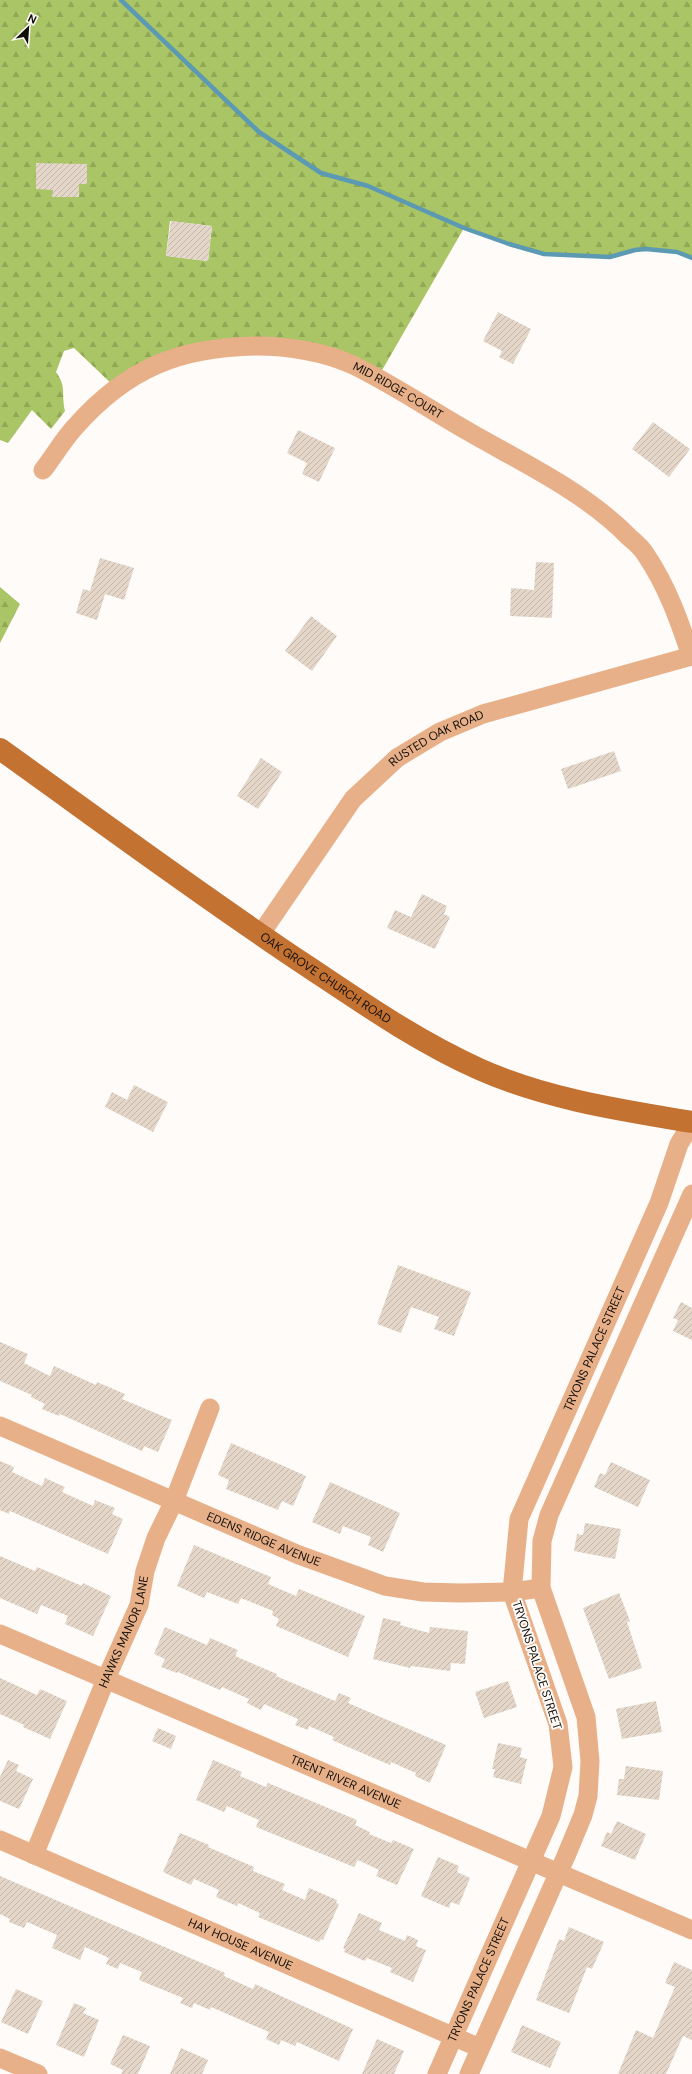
<svg xmlns="http://www.w3.org/2000/svg" width="692" height="2074" viewBox="0 0 692 2074" font-family="'DM Sans',sans-serif">
  <style>
    .forest { fill: url(#forest-firs); fill-rule: evenodd }
    .lines { fill: none; stroke-linecap: round; stroke-linejoin: round }
    .stream { stroke: #5c99b3; stroke-width: 4.5 }
    .building { fill: url(#building-hatch) }
    .minor { stroke: #e8b089; stroke-width: 19 }
    .major { stroke: #c37232; stroke-width: 22 }
    .labels { text-anchor: middle; stroke-width: 4; stroke-linejoin: round; paint-order: stroke }
    .street-label { font-size: 12px; fill: #120e09; stroke: #fefbf8 }
  </style>
  <defs>
    <pattern id="forest-firs" width="22" height="20" patternUnits="userSpaceOnUse"><rect width="22" height="20" fill="#a9c565"/><path d="M5 1l3.5 6h-7zM16 11l3.5 6h-7z" fill="#90a856"/></pattern>
    <pattern id="building-hatch" width="6" height="6" patternUnits="userSpaceOnUse"><rect width="6" height="6" fill="#e4d7c9"/><path d="M-1 1l2-2M0 6l6-6M5 7l2-2" fill="none" stroke="#c3b7ab"/></pattern>
  </defs>
  <rect width="100%" height="100%" fill="#fefbf8"/>
  <path class="forest" d="M0,0h692v258l-15,-6 -31,-3 -11,1 -25,7 -66,-3 -35,-10 -45,-16 -87,151 -25,-14 -125,-19 -110,43 -43,-41 -10,3 -8,21c11,15 5,22 9,39l-14,18 -19,-19 -24,33 -8,-3zM170,221l42,5 -4,35 -42,-5z
    M0,587l20,17 -20,39z"/>
  <g class="lines">
    <path class="stream" d="M121,0l138,132 62,41 47,13 96,42 45,16 35,10 66,3 25,-7 11,-1 31,3 15,6"/>
  </g>
  <path class="building" d="M36,163l51,1v20h-8v13h-27l1,-7 -17,-1z
    M171,221l41,5 -4,35 -42,-5z
    M498,312l33,17 -18,35 -14,-7 3,-6 -19,-10z
    M653,422l37,27 -21,28 -37,-28z
    M298,430l37,18 -16,34 -17,-8 5,-11 -20,-10z
    M100,558l34,10 -10,32 -19,-6 -8,26 -21,-7 7,-24 7,2z
    M536,562l18,1 -2,55 -42,-2 1,-28 23,2z
    M311,616l26,20 -25,35 -27,-20z
    M614,751l7,20 -53,18 -7,-20z
    M261,758l21,14 -24,37 -21,-13z
    M422,894l25,12 -3,8 6,3 -15,32 -48,-21 8,-18 16,7z
    M134,1085l34,17 -15,30 -48,-25 7,-15 15,8z
    M398,1265l73,27 -17,44 -20,-7 5,-12 -28,-10 -10,26 -24,-9z
    M681,1302l11,6v32l-19,-9 5,-11 -5,-2z
    M0,1342l28,12 -4,9 26,13 4,-10 42,19 1,-3 28,12 -3,5 50,21 -14,32 -14,-6 -2,5 -82,-37 -1,2 -17,-7 3,-5 -14,-7 1,-2 -32,-14z
    M231,1443l75,33 -13,30 -11,-5 -4,9 -52,-21 3,-9 -11,-5z
    M0,1461l14,6 -2,5 30,14 3,-8 20,9 -3,5 31,14 2,-6 20,8 -3,6 11,5 -15,35 -98,-43 -1,3 -9,-4z
    M611,1462l39,18 -12,27 -44,-20 6,-14 5,2z
    M330,1482l70,31 -17,39 -15,-7 3,-8 -28,-11 -3,8 -28,-12z
    M585,1523l36,6 -6,30 -41,-8 3,-17 6,1z
    M194,1545l77,32 -3,7 28,12 3,-7 66,27 -17,41 -72,-31 3,-7 -7,-4 1,-4 -32,-13 -3,6 -31,-12 -3,6 -27,-12z
    M0,1556l35,15 2,-4 45,19 1,-3 28,13 -18,40 -28,-12 3,-8 -27,-11 -4,9 -37,-16z
    M619,1593l11,28 -3,1 15,46 -33,11 -26,-71z
    M383,1618l18,4 -1,3 29,8 1,-6 38,4 -3,33 -14,-1 -1,8 -39,-5 -1,2 -37,-9z
    M165,1627l42,18 3,-7 28,12 -3,6 42,18 -1,2 59,25 4,-8 12,5 -3,5 98,42 -16,38 -15,-7 1,-3 -25,-11 -1,3 -42,-18 -16,-7 2,-3 -25,-11 -1,4 -13,-5 3,-6 -34,-15 -3,6 -14,-7 2,-4 -27,-12 -2,3 -42,-18 -1,1 -16,-6 4,-8 -11,-5z
    M0,1678l37,17 3,-6 27,12 -17,38 -27,-12 1,-2 -24,-11z
    M508,1681l9,26 -33,11 -9,-26z
    M656,1701l6,31 -40,7 -6,-30z
    M158,1728l18,8 -5,13 -19,-8z
    M498,1743l24,5 -2,9 7,2 -6,25 -28,-7 2,-8h-3z
    M8,1760l11,5 -3,6 17,8 -14,30 -19,-8v-24z
    M213,1760l29,12 -2,4 26,11 2,-4 89,37 -2,5 15,7 -1,2 22,9 2,-3 21,9 -17,36 -21,-9 3,-6 -21,-10 -4,7 -98,-40 3,-7 -32,-14 -3,6 -28,-12z
    M626,1766l37,5 -4,29 -42,-5 2,-16h5z
    M617,1821l29,13 -11,26 -34,-14 6,-14 4,2z
    M180,1833l29,12 -1,2 46,20 -1,4 32,13 -3,6 23,10 4,-12 28,12 -1,3 3,1 -16,36 -2,-1 -2,3 -61,-25 2,-4 -22,-10 -1,3 -21,-9 3,-7 -25,-11 -3,6 -28,-13z
    M438,1857l21,9 -2,6 13,6 -11,27 -8,-3 -2,6 -28,-12z
    M0,1876l225,97 -1,3 29,13 2,-5 98,45 -14,32 -42,-19 -2,4 -14,-6 -2,5 -13,-6 3,-7 -58,-25 -1,3 -16,-7 -2,5 -12,-5 3,-5 -44,-18 3,-8 -22,-9 -2,6 -12,-5 3,-6 -24,-11 -5,13 -28,-12 5,-13 -30,-13 -3,6 -15,-6 1,-3 -10,-5z
    M359,1913l23,10 -3,7 26,11 2,-6 11,5 -2,6 10,4 -13,32 -23,-10 2,-4 -25,-10 -2,3 -21,-9 1,-3 -2,-1z
    M569,1927l35,15 -12,27 -5,-2 -18,46 -33,-13 23,-61 5,2z
    M674,1962l18,8v70l-9,-4 -17,38h-48l18,-44 17,8 22,-51 -10,-4z
    M16,1989l27,12 -15,33 -27,-12z
    M74,2003l12,5 -3,5 16,7 -15,37 -28,-12z
    M522,2025l39,17 -11,26 -39,-16z
    M123,2035l27,11 -12,28h-17l2,-4 -13,-6z
    M377,2039l27,12 -10,23h-32z
    M181,2048l27,12 -6,14h-32z"/>
  <g class="lines">
    <g class="minor">
      <path id="s1" d="M43,470c11,-14 20,-30 32,-43 52,-59 105,-80 182,-81 31,0 68,6 96,19 41,20 79,46 118,68 54,31 114,59 158,104 6,5 13,11 17,18 21,31 33,65 45,101"/>
      <path id="s2" d="M260,935l93,-136 44,-41 43,-26 43,-18 209,-58"/>
      <path id="s3" d="M0,1426l299,129 86,31 38,6 38,1 51,-1 29,-4"/>
      <path id="s4" d="M0,1634l692,296"/>
      <path id="s5" d="M0,1840l480,208"/>
      <path id="s6" d="M34,1855l72,-176 33,-74 6,-34 11,-33 18,-37 36,-93"/>
      <path d="M0,2058l38,16"/>
      <path id="s7" d="M437,2074l114,-258 12,-49 -5,-43 -46,-132 7,-73 140,-316 20,-59 13,-21"/>
      <path d="M469,2074l97,-218 17,-41 5,-19 2,-35 -4,-44 -45,-129 1,-47 7,-26 143,-321"/>
    </g>
    <path class="major" id="s8" d="M0,749c102,73 203,148 307,217 57,38 110,75 172,103 67,30 141,41 213,53"/>
  </g>
  <g class="labels">
    <g class="street-label">
      <text dy="4" stroke="none"><textPath href="#s1" startOffset="410">MID RIDGE COURT</textPath></text>
      <text dy="4" stroke="none"><textPath href="#s2" startOffset="269">RUSTED OAK ROAD</textPath></text>
      <text dy="4" stroke="none"><textPath href="#s8" startOffset="398">OAK GROVE CHURCH ROAD</textPath></text>
      <text dy="4" stroke="none"><textPath href="#s7" startOffset="775">TRYONS PALACE STREET</textPath></text>
      <text dy="4" stroke="none"><textPath href="#s3" startOffset="287">EDENS RIDGE AVENUE</textPath></text>
      <text dy="4" stroke="none"><textPath href="#s6" startOffset="241">HAWKS MANOR LANE</textPath></text>
      <text transform="translate(537 1665) rotate(72)" y="4">TRYONS PALACE STREET</text>
      <text dy="4" stroke="none"><textPath href="#s4" startOffset="376">TRENT RIVER AVENUE</textPath></text>
      <text dy="4" stroke="none"><textPath href="#s5" startOffset="262">HAY HOUSE AVENUE</textPath></text>
      <text dy="4" stroke="none"><textPath href="#s7" startOffset="103">TRYONS PALACE STREET</textPath></text>
    </g>
  </g>
  <g transform="translate(28 28) rotate(25)" stroke="#fefbf8" stroke-width="3" paint-order="stroke">
  <path d="M0-3L7 15L0 10L-7 15Z" fill="#120e09"/>
  <text y="-6" font-size="11" font-weight="bold" text-anchor="middle" fill="#120e09">N</text>
  </g>
</svg>
